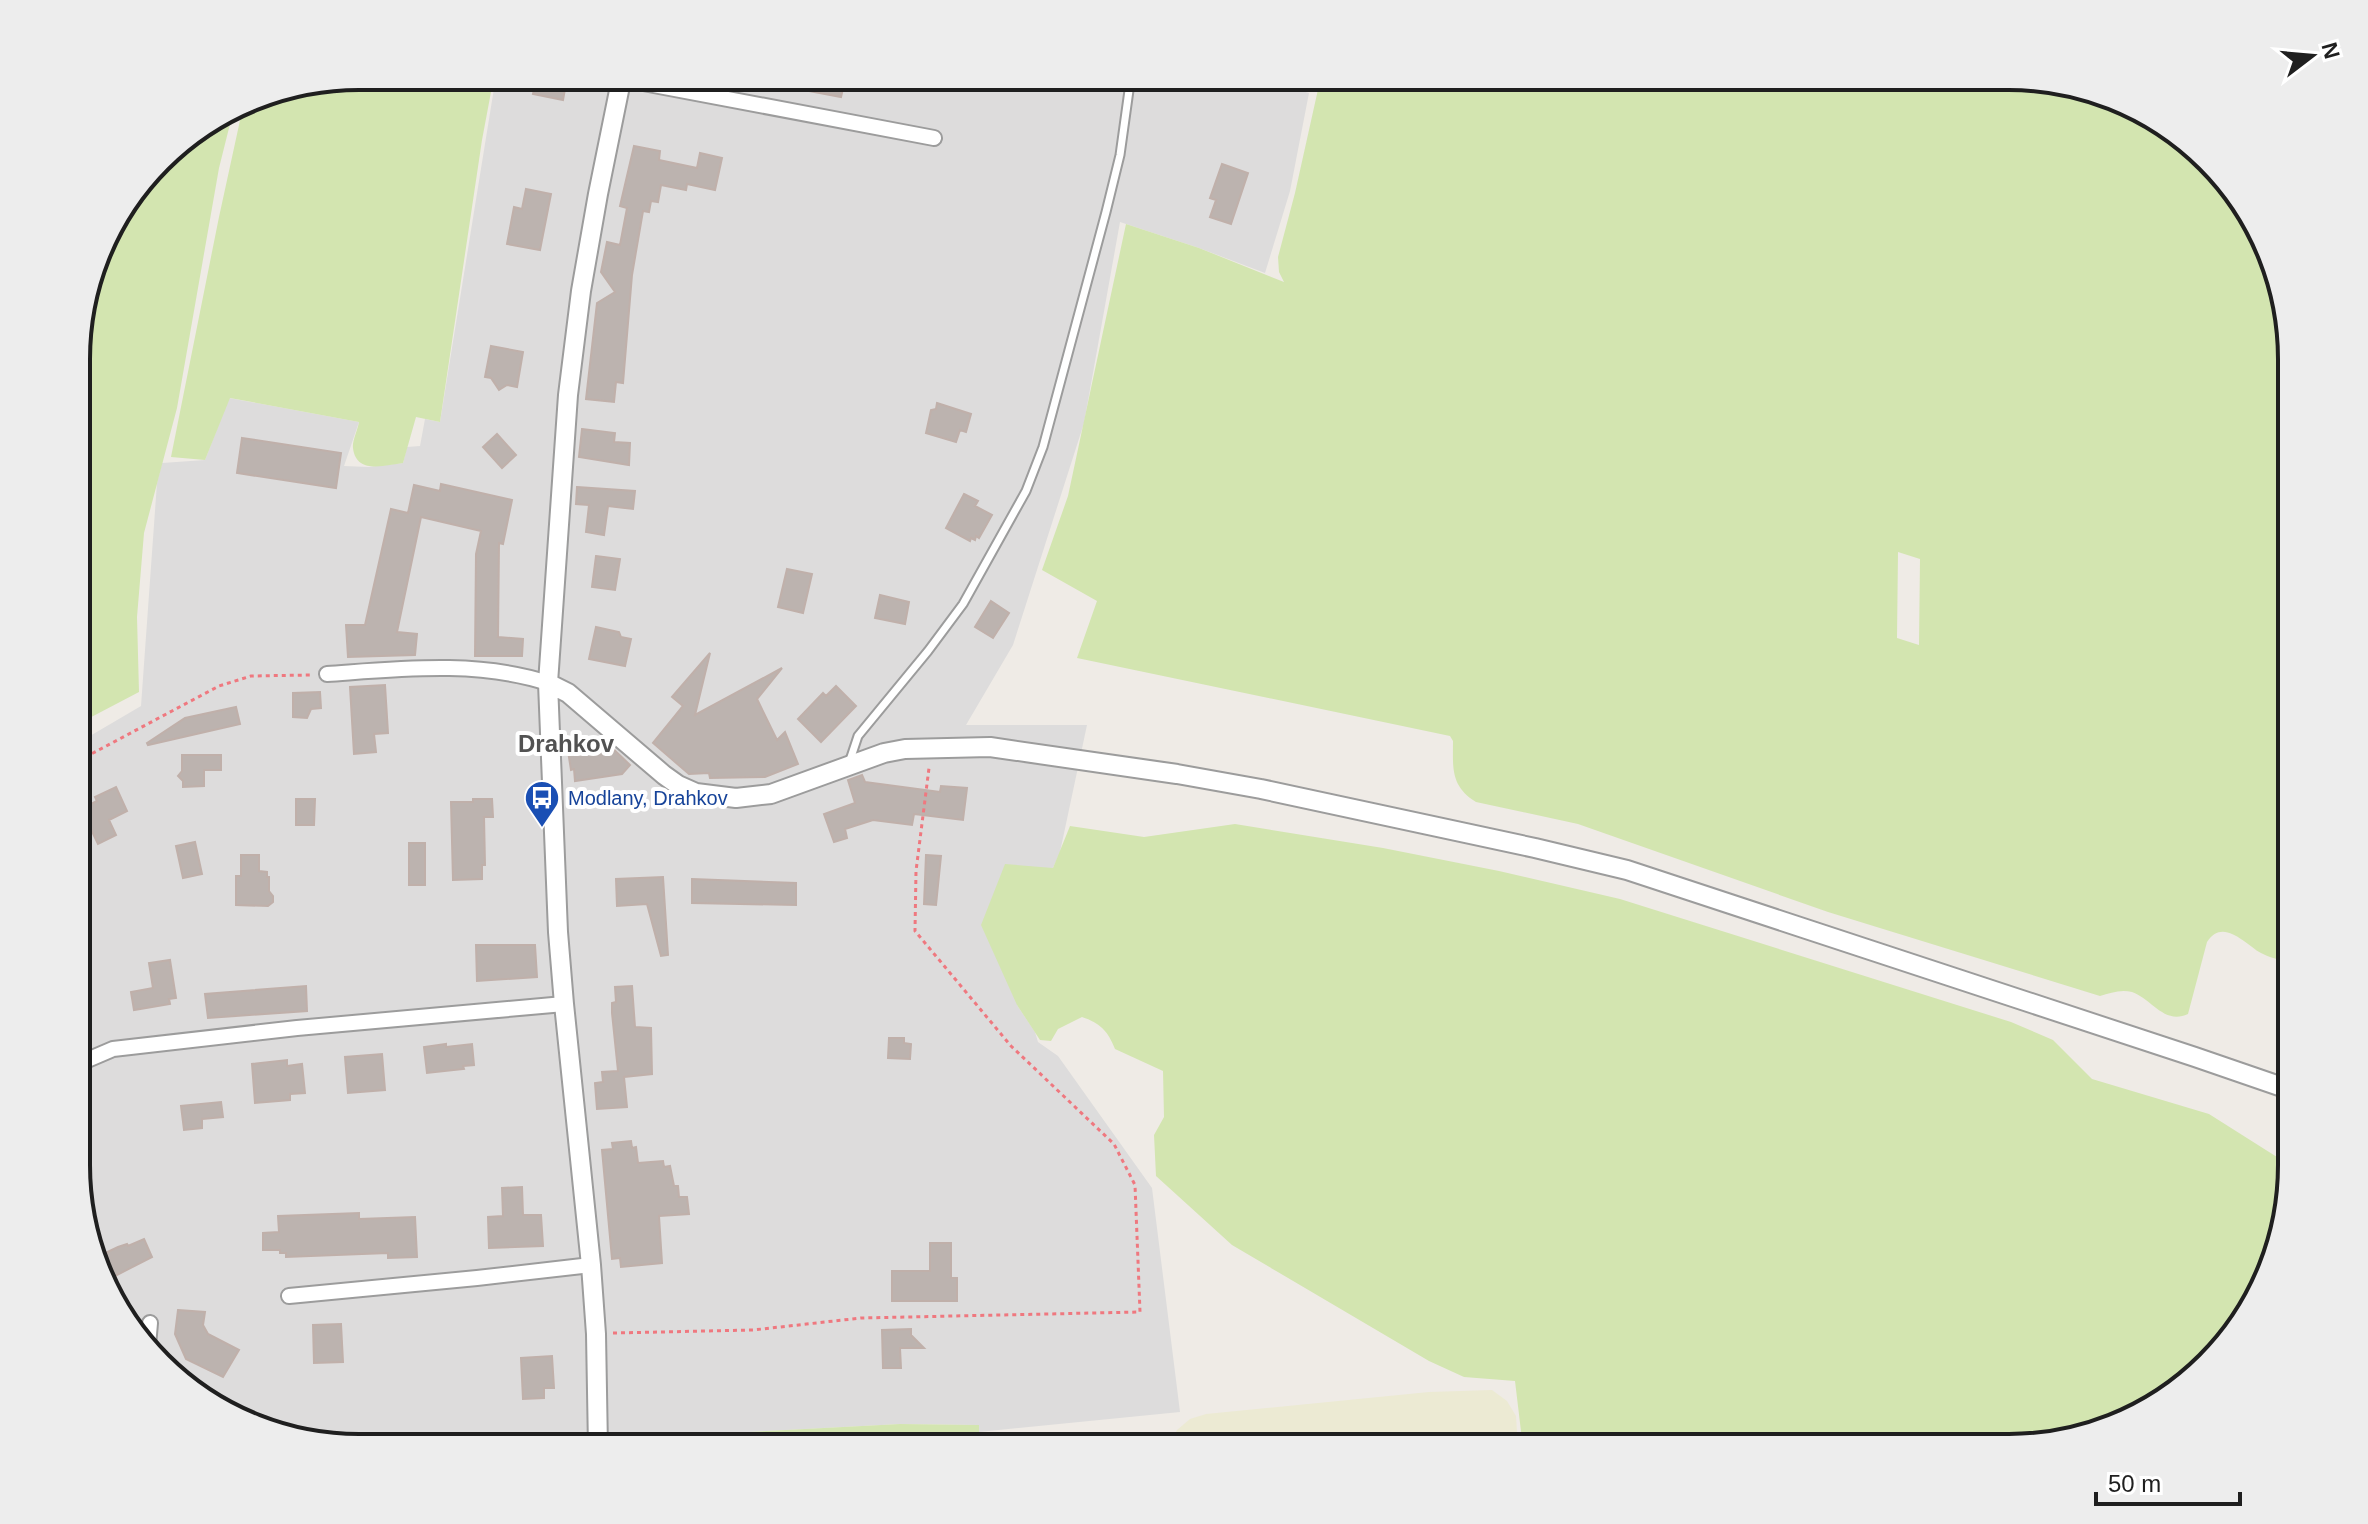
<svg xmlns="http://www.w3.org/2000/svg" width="2368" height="1524" viewBox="0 0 2368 1524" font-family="Arial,sans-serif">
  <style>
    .residential { fill: #dddcdc }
    .farmland { fill: #ecead3 }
    .grass { fill: #d3e5b0; fill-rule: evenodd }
    .building { fill: #bcb3af; stroke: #c0b0aa; stroke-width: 2 }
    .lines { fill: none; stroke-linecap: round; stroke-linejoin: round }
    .service-casing { stroke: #9c9c9c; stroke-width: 11 }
    .minor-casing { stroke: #9c9c9c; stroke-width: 18 }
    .tertiary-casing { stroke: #9c9c9c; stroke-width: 22 }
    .path { stroke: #ef787f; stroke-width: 3; stroke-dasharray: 4 4; stroke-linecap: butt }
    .service { stroke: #fff; stroke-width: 7 }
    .minor { stroke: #fff; stroke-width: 14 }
    .tertiary { stroke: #fff; stroke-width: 18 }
    .labels { text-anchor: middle; stroke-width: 8; stroke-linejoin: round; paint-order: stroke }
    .transit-label { font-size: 20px; fill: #164399; stroke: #fff; text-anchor: start }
    .quarter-label { font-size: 24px; font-weight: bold; fill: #525252; stroke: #fff }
    .rim { fill: none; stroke: #1f1f1f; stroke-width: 4 }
  </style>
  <rect width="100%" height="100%" fill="#efebe6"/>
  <path class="residential" d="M496,76h758l55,17 -19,98 -25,82 -66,-25 -79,-26 -36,201 -71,222 -47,80h121l-27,127 -7,16 -36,137 18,27 3,10 20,14 94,132 28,224 -201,20 -1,-7 -78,-1 -263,14v10h-279l-73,-10 -83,-37 -79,-79 -45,-120v-459l63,-37 16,-223 5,-20 43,-3 24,-62 130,24 -15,44 24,1 35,-4 4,-16 13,-1 5,-27 15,3z"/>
  <path class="farmland" d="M1492,1390l15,11 9,15 2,32h-346v-8l5,-10 13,-11 16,-5 223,-22z"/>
  <path class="grass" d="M359,76h135l-12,64 -42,282 -24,-5 -13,46c-17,2 -47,12 -50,-15 -1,-7 5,-19 6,-26l-129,-24 -25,62 -34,-3 48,-240 25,-115 7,-5z
    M1321,76h689l73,10 83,37 88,94 37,123v622c-10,-2 -21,-4 -30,-9 -16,-9 -38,-36 -54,-11l-19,72c-24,11 -36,-15 -56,-22 -11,-3 -22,1 -32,4l-272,-84 -250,-88 -102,-22c-26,-16 -23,-35 -23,-61l-3,-5 -373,-78 20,-57 -55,-31 26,-74 58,-272 73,24 85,34 -5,-10 -1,-15 17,-64zM1898,552l22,7 -1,86 -22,-7z
    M234,108l-15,60 -42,240 -33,125 -7,84 2,75 -61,32v-402l27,-89 67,-87z
    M1235,824l148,24 116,23 121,28 391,123 42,18 39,39 117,35 82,52v17l-46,139 -95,88 -123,37 -504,1 -8,-67 -51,-4 -35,-16 -197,-116 -76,-69 -2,-41 10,-18 -1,-46 -48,-22c-7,-18 -15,-26 -33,-32l-24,12 -7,12 -11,-1 -23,-35 -36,-80 24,-61 48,4 17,-42 74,11z
    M900,1424l79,1v23h-342v-10z"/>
  <path class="building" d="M537,76l30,2 -4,22 -30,-6z
    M773,76h69l-1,3 4,1 -4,17 -69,-13z
    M634,146l26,5 -1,9 38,8 3,-15 22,5 -7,32 -28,-6 -1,6 -25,-5 -3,17 -7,-1 -2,11 -6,-1 -11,64 -9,108 -7,-1 -2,20 -28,-3 11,-96 18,-11 -14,-20 6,-30 13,3 7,-37 -7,-2z
    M1222,164l26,9 -17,51 -21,-7 6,-17 -6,-2z
    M526,189l25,5 -11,56 -33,-6 7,-37 8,2z
    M491,346l32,6 -6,35 -10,-2 -8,5 -8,-12 -6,-1z
    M937,403l34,11 -5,18 -6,-2 -4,12 -30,-9 5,-23 5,-1z
    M582,429l33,4 -1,9 16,1 -1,22 -50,-8z
    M497,434l19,21 -14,13 -19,-21z
    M242,438l99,15 -5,35 -99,-15z
    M441,484l71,16 -9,44 -4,-1 -1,94 25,2 -1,17h-47l1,-102 5,-23 -60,-14 -24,115 20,2 -2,21 -67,2 -2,-32h19l26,-116 17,4 6,-28 26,6z
    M577,487l58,4 -2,18 -25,-3 -4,29 -18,-3 3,-27 -13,-1z
    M964,494l14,7 -3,5 17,9 -13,23 -3,-2 -1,4 -4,-2 -1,3 -24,-13z
    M596,556l24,3 -5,31 -23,-3z
    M787,569l25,5 -9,39 -25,-6z
    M880,595l29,7 -4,22 -30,-6z
    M991,601l18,12 -16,25 -18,-11z
    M596,627l23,5 2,5 10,2 -6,27 -36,-7z
    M710,653l-15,62 87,-47 -25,31 20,41 8,-8 13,32 -33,13 -55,1 -1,-5 -20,1 -36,-31 30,-37 -11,-9z
    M385,685l3,48 -14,1 2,18 -22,2 -4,-67z
    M836,686l20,20 -35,36 -23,-23 25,-26 3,3z
    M320,692l1,16 -10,1 -4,9 -14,-1v-24z
    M236,707l4,17 -92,21 -1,-2 38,-25z
    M608,744l22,21 -8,9 -47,7 -1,-12 -3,1 -3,-19z
    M182,755h39v15h-17v16l-21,1v-6l-5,-5 4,-5z
    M862,775l3,7 75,10 1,-6 26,2 -4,32 -49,-6 -2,11 -39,-5 -28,9 2,9 -13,4 -10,-28 31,-11 -7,-23z
    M116,787l11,24 -18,9 7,15 -18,9 -17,-35 16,-8 -2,-4z
    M296,799h19l-1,26h-18z
    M473,799h19l1,18h-9l1,48h-3v14l-29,1 -2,-78h22z
    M195,842l7,32 -19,4 -7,-32z
    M409,843h16v42h-16z
    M241,855h18v16l8,1v5h2v14l4,5v6l-5,4 -32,-1v-29h5z
    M926,855l15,1 -5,49 -12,-1z
    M663,877l5,78 -7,1 -14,-52 -30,2 -1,-27z
    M692,879l104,4v22l-104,-2z
    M476,945h59l2,32 -60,4z
    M170,960l6,38 -7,1 1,5 -36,6 -3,-18 22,-4 -4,-25z
    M306,986l1,25 -99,7 -3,-24z
    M632,986l3,41 16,1 1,46 -28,3 3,30 -30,2 -2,-26 8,-1 -1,-10 16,-1 -6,-58v-10l4,-1 -1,-15z
    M889,1038h15v5l7,1 -1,15 -22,-1z
    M446,1044v3l26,-3 2,21 -11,1 1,3 -37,4 -3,-26z
    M382,1054l3,36 -37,3 -3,-36z
    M287,1060v6l15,-2 3,29 -15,1v6l-35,3 -3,-39z
    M221,1102l2,15 -21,2v9l-18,2 -3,-24z
    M631,1141l1,7 4,-1 2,16 25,-2 1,6 6,-1 4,20h4l1,11h8l2,17 -30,2 3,47 -41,4 -1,-9 -8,1 -10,-109 11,-1 -1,-6z
    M522,1187l1,28h18l2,31 -54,2 -1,-31 15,-1 -1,-28z
    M359,1213v6l56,-2 2,40 -29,1v-5l-102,4v-4h-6v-3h-17v-17l16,-1 -1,-16z
    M144,1239l8,18 -43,22 -10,-23 19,-9 9,-3 1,2z
    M930,1243h21v35h6v23h-65v-30h38z
    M178,1310l27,2 -2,13 5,9 31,16 -16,27 -37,-18 -11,-25z
    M341,1324l2,38 -29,1 -1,-38z
    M911,1329v6l13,13h-24l1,20h-18l-1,-38z
    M552,1356l2,32h-10v10l-21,1 -2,-41z"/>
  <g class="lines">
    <defs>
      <path id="service" d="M849,763l9,-27 70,-85 35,-47 63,-113 17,-44 63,-235 14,-57 11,-79"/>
      <path id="minor" d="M622,79l312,59
        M327,674c72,-5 151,-14 221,9
        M78,1064l35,-15 184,-21 267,-24
        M289,1296l188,-18 114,-13
        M148,1346l2,-23"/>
      <path id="tertiary" d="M548,683l20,10 96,82 14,10 18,8 40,5 35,-4 113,-41 21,-4 85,-2 187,27 84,15 274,59 92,22 568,187 96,33
        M598,1448l-2,-114 -5,-69 -27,-261 -6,-72 -10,-249 20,-288 13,-104 17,-97 24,-118"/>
    </defs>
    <use href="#service" class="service-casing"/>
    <use href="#minor" class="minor-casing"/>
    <use href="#tertiary" class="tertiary-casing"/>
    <path class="path" d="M78,761l141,-75 32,-10 59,-1
      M613,1333l140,-3 108,-12 279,-6 -5,-127 -21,-41 -103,-98 -96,-115 1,-60 13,-103"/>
    <use href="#service" class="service"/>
    <use href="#minor" class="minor"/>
    <use href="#tertiary" class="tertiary"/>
  </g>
  <defs>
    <symbol id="bus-pin" viewBox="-11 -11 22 30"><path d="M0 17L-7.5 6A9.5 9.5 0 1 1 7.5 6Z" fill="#1a4fb4" stroke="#fff"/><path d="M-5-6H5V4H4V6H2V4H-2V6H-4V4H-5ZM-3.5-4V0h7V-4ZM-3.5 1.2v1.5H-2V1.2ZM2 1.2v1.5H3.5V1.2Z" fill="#fff"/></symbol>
  </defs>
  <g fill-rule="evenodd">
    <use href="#bus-pin" x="522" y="778" width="40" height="54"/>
  </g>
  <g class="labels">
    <g class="transit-label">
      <text x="568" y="805">Modlany, Drahkov</text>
    </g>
    <g class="quarter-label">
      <text x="566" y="752">Drahkov</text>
    </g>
  </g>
  <path d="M0 0H2368V1524H0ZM359 90H2009A269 269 0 0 1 2278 359V1165A269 269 0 0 1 2009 1434H359A269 269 0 0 1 90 1165V359A269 269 0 0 1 359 90Z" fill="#ededed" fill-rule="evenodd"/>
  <path class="rim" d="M359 90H2009A269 269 0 0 1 2278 359V1165A269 269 0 0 1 2009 1434H359A269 269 0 0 1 90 1165V359A269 269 0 0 1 359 90Z"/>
  <g transform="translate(2312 56) rotate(74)" stroke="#ffffff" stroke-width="6" paint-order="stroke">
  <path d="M0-6L14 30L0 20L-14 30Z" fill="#1f1f1f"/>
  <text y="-12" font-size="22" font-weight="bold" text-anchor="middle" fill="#1f1f1f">N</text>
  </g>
  <path d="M2096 1492v12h144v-12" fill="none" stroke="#1f1f1f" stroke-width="4"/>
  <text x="2108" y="1492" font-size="24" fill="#1f1f1f" stroke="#ffffff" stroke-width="6" paint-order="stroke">50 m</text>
</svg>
